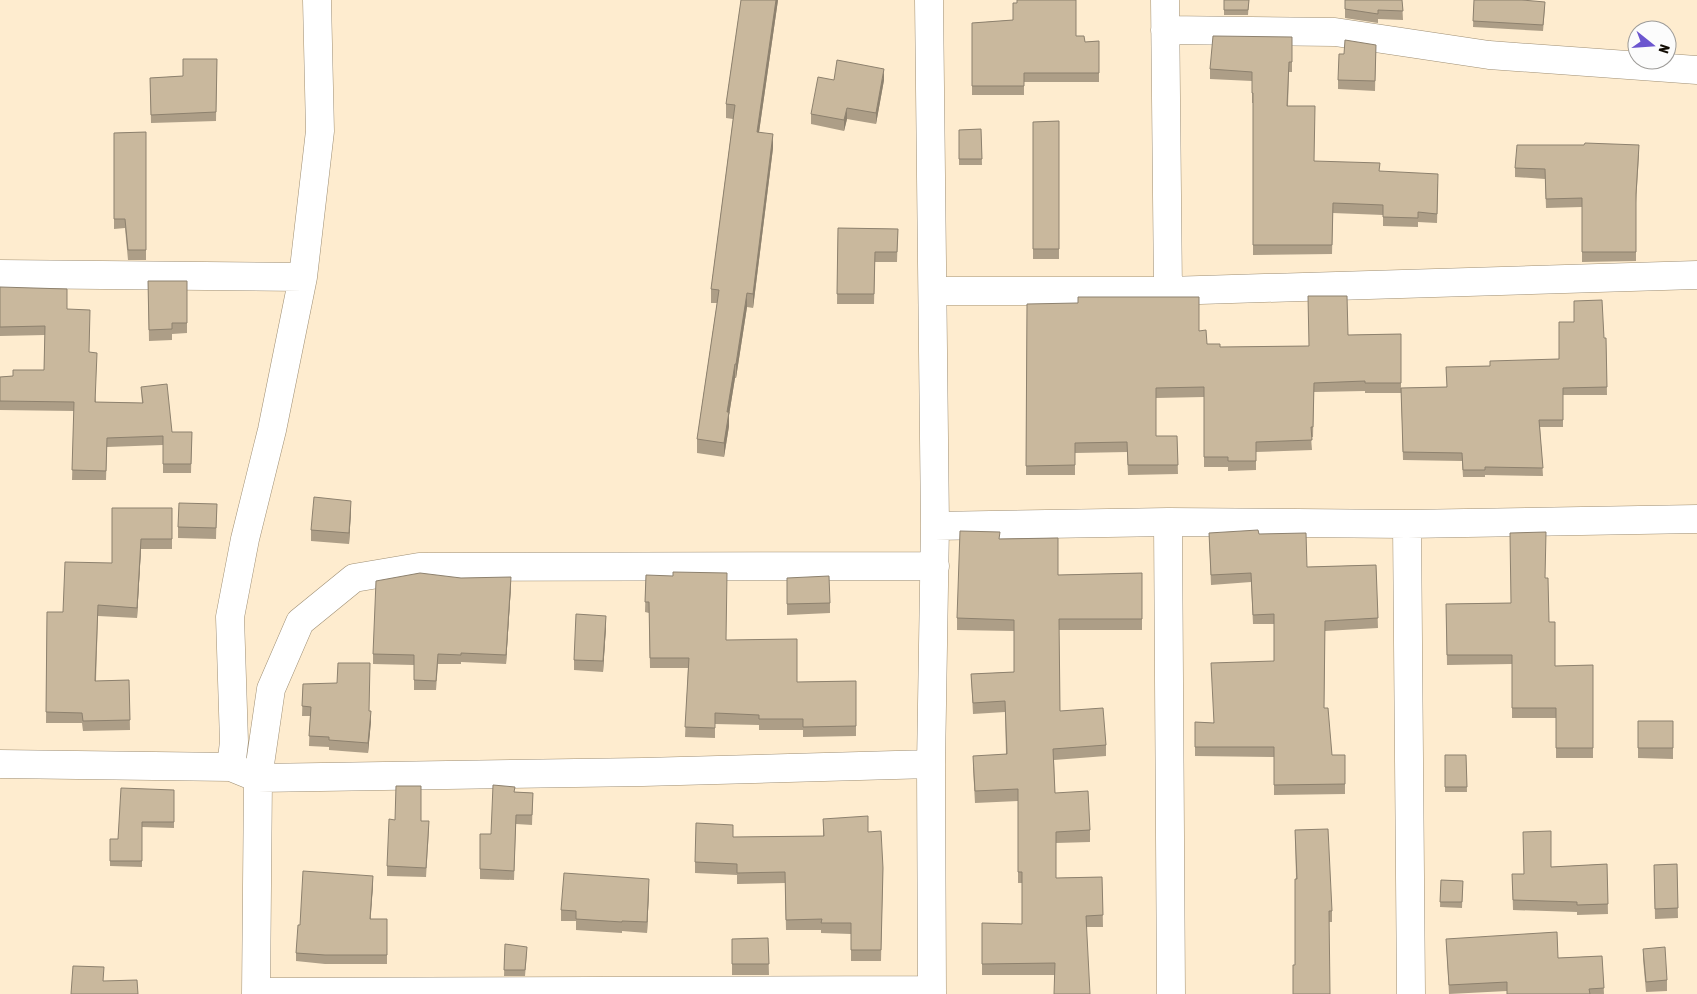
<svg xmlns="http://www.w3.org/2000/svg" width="1697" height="994" viewBox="0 0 1697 994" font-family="'Asap Condensed',sans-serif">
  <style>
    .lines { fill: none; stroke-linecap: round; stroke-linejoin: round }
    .minor-casing { stroke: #9f8f74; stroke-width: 29 }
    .minor { stroke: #fff; stroke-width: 28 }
    .wall { fill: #ad9e87 }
    .shaded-wall { fill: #8d816e }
    .building { fill: #c9b89d; stroke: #8d816e }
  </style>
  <rect width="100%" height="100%" fill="#feeccf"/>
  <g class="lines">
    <defs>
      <path id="minor" d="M929,0l6,526 -4,238 1,230
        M1165,0l3,291
        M1165,30l170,2 154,23 208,15
        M0,274l303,3
        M933,291h235l529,-16
        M1168,522l3,472
        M1407,524l4,470
        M935,526l233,-4 239,2 290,-5
        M0,764l231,3 27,11 385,-6 288,-8
        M231,767l3,-25 -4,-125 15,-78 27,-109 31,-153 17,-146 -3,-131
        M256,992l676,-2
        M256,994l2,-216 13,-89 29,-67 54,-44 65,-11 516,-1"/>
    </defs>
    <use href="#minor" class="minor-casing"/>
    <use href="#minor" class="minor"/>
  </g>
  <path class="wall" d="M741,0h37l-19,132 14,16 -20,160 -6,-1 -11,71h-1l-6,37v11l-5,31 -27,-4v-14l20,-136h-6v-14l22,-170 -7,-1v-14z
    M1224,0h25l-1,15h-24z
    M1345,0h57l1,20 -25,-1v4l-33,-5z
    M1474,0l71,7 -2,24 -70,-4z
    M1017,3l68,39 14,-1v41h-75v13h-52v-72l41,-3z
    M1292,37v35h-3l-1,34 26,55 66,10 58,13 -1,39 -19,-1v5l-35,-1v-11l-50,-2 -1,41 -79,1v-152h-1v-22l-42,-2v-10z
    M1376,45l-1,46 -37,-2v-9z
    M217,59l-1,62 -65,2 -1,-45 33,-2z
    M834,80h50l-8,44 -29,-5 -3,12 -33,-7v-10z
    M1059,121v138h-26v-137z
    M981,129l1,36h-23v-35z
    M146,132v128h-18l-3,-32 -11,1v-96z
    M1639,155l-3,48v58l-54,1v-55l-36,1 -1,-29 -30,-2v-9z
    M838,228l60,1 -1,33h-22l-1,42h-37z
    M148,281h39v52l-15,1v6l-23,1z
    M0,287l67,22 22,43 7,50 46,1 -1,-16 31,45h20l-1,41h-28v-28l-56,2 -1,33h-34l2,-69 -74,-1v-33l13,-1 31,-6 1,-35 -45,1z
    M1027,304l172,27 8,13 13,3 89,-1 39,-11 53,-1v59h-36v-2l-51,1 -1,45h-2l1,13 -56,2v18l-28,1v-4h-24v-70l-48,1v38h21l1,38 -50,1 -1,-23 -52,1v22h-49z
    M1604,338h2l1,57h-44v32h-23l3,49 -58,-1v2h-22l-1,-16 -59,-1 -2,-72 46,-1 -1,-20 44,-1 69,-7z
    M217,504l-1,35 -38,-1v-11z
    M172,508v41h-31l-4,69 -39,-2 -2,65 33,-1 1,50 -47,1 -1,-8h-36l1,-111h16z
    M351,511l-2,33 -38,-3v-11z
    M1209,533l50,1 48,33 69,-2 2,63 -53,3 -1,77 8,47h13v39l-71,1v-38l-79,-1v-34l18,1 61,-62v-37h-21l-2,-42 -40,3z
    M1000,539l58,36 84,-2v57h-83l1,81 46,34v11l-52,4 1,33 35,37v12l-34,1v35l46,-1 1,50h-17l-31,48h-73v-52l40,1v-41h-4v-82l-43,2 -2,-36 33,-13 -1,-42 -32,2 -2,-40 43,-2v-41l-57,-1v-12z
    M646,575l80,65 71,42 59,-1v55l-53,1v-7h-44v-5l-44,-1v14l-30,-1 3,-69h-38l-1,-55 -4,-1z
    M787,578l43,25v10l-43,2z
    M1545,578l4,44 6,44 38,-1v93h-37v-40h-44v-54l-65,1 -1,-61 65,-1z
    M511,586l-5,78 -45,-2v2h-23l-2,26h-22v-25l-41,-1v-10z
    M606,627l-3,45 -29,-2v-10z
    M303,684l66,27 2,10 -3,32 -39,-3v-3l-20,-1 1,-30h-8z
    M1638,721h35v38l-35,-1z
    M1445,755h21l1,37h-22z
    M174,790v38l-32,-1v40l-32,-1v-27h8z
    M515,792l18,1 -1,32 -16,-1 -2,56 -34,-1v-45h11z
    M823,819l45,13 15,36 -2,93h-30v-27l-30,-1v-3h-35l-1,-47 -48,1v-9l-42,-2v-11l38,-25 90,-1z
    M421,821l8,9 -3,47 -39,-1v-10z
    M1295,830l37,81v11h-3l-34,43 1,-86z
    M1607,864l1,50 -31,1v-3l-64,-2 -1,-36h12l27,-7z
    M1677,864l1,54 -23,1 -1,-54z
    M1441,880l22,1 -1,27 -22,-1z
    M373,885l-3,34h17v45h-62l-29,-3v-8l4,-28z
    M649,890l-2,43 -25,-2v2l-46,-3v-9h-15v-11z
    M768,938l1,37h-37v-36z
    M1446,939l112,19 44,-2 2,38h-97v-3l-58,3z
    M505,944l22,8 -2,24h-21z
    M1643,949l24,31v11l-21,1 -3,-33z"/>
  <path class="shaded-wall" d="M776,0h2l-21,146v-14z
    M884,69v11l-8,44v-11z
    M847,108v11l-3,12v-11z
    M773,134v14l-20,160v-14z
    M747,293v14l-11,71v-14z
    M735,364v14l-6,37v11l-5,31v-14l3,-31z
    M351,501v10l-2,33v-11z
    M141,539v10l-4,69v-10z
    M511,577v9l-5,78v-9z
    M606,616v11l-3,45v-11z
    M371,711v10l-3,32v-10z
    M373,876v9l-3,43v-9z
    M649,879v11l-2,43v-11z"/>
  <path class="building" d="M741,0h35l-19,132 16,2 -20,160 -6,-1 -11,71h-1l-8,48h2l-5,31 -27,-4 22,-149 -8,-1 24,-184 -9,-1z
    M1017,0h59v36h8l1,6 14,-1v32h-75v13h-52v-63l41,-3v-17h4z
    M1224,0h25l-1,10h-24z
    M1345,0h57l1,11 -25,-1v4l-33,-5z
    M1474,0h48l23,2 -2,23 -70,-4z
    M1213,36l79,1v25h-3l-2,44h28l-1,55 66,2 -1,8 59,3 -1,40 -19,-2v6l-35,-1v-12l-50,-2 -1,42h-79v-152h-1v-21l-42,-3z
    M1345,40l31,5 -1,36 -37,-1 1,-26h5z
    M183,59h34l-1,53 -65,3 -1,-37 33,-2z
    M837,60l47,9 -8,44 -29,-5 -3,12 -33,-6 7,-37 16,3z
    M1059,121v128h-26v-127z
    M981,129l1,30h-23v-29z
    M146,132v118h-18l-3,-31h-11v-86z
    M1585,143l54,2 -3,49v58h-54v-54l-36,1 -1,-30 -30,-1 2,-23h67z
    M838,228l60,1 -1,23h-22l-1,42h-37z
    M148,281h39v42h-15v6l-23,1z
    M0,287l67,2v20l23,1 -1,42 8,1 -2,49 48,1 -2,-16 26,-3 5,48h20l-1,32h-28v-28l-56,2 -1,33 -34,-1 2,-68 -74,-1v-24l13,-1v-6h31l1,-44 -45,1z
    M1308,296h39l1,39 53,-1v49h-36v-2l-51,2 -1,44h-2l1,13 -56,2v19h-28v-4h-24v-70l-48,1v48h21l1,29h-50l-1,-23 -52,1v22l-49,1 1,-162 51,-1v-6h121v34l7,-1 1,14h13v3l89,-1z
    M1602,300l2,38h2l1,49 -44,1v32h-24l4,48 -58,-1v3h-22l-1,-17 -59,-1 -2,-64 46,-1 -1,-20 44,-1v-5l69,-2v-37h15v-21z
    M314,497l37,4 -2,32 -38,-3z
    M179,503l38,1 -1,24 -38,-1z
    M112,508h60v31h-31l-4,69 -39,-3 -3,76 34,-1 1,40 -47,1 -1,-8 -36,-1 1,-100h16l2,-50 47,1z
    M1258,530l1,4 47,-1 1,34 69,-2 2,53 -53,3 -1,87h4l4,47h13v29l-71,1v-38h-79v-25l19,1 -3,-60 63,-2v-47l-21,1 -2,-42 -40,2 -2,-42z
    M960,531l40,1 -1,7 59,-1v37l84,-2v46h-83l1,92 43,-3 3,37 -53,4 2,44 33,-2 2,39 -34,2v46l46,-1 1,38 -17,1 4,78h-36l1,-31 -73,1v-41l40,1v-52h-4v-83l-43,2 -2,-35 34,-2 -2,-53 -32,2 -2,-29 43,-2v-52l-57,-2z
    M1546,532l-1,46h3l1,44h6v44l38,-1v83h-37v-40h-44v-53h-65l-1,-51 65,-1 -1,-70z
    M673,572l54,1 -1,67 71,-1v43l59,-1v45l-53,1v-8h-44v-4l-44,-2v15l-30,-1 4,-69h-39l-1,-56h-4l1,-27 27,1z
    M420,573l41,5 50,-1 -5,78 -45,-2v2l-23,-1 -2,27 -22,-1v-25l-41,-1 3,-73z
    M829,576l1,27 -43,1v-26z
    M576,614l30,2 -3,45 -29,-1z
    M338,663h32l-1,48h2l-3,32 -39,-3v-3l-20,-1 2,-29 -9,-1 1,-22 34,-1z
    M1638,721h35v27h-35z
    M1445,755h21l1,32h-22z
    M493,785l22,2 -1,5 19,1 -1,22h-16l-2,56 -34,-2v-35h11z
    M396,786h25v35h8l-3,47 -39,-2 2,-47 6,1z
    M121,788l53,2v32h-32v39h-32v-22h8z
    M868,816v16l13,-1 2,37 -2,82h-30v-27h-30l1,-4 -36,1 -1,-48 -48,1v-9l-42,-2 1,-39 37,2v12l91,-1 -1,-17z
    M1328,829l4,82h-3l1,83h-37v-29h2v-86h2l-2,-49z
    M1551,831v36l56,-3 1,40 -31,1v-3l-64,-2 -1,-26h12l-1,-42z
    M1677,864l1,44 -23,1 -1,-44z
    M303,871l70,5 -3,43h17v36h-62l-29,-2 2,-28h2z
    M564,873l85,6 -2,43 -25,-1v1l-46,-3v-8l-15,-1z
    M1441,880l22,1 -1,21h-22z
    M1557,932l1,26 44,-2 2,32 -15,1 1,5h-83v-12l-58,3 -3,-46z
    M768,938l1,26h-37v-25z
    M505,944l22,3 -2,23h-21z
    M1665,947l2,33 -21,2 -3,-33z
    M73,966l31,1 -1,14 34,-1 1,14h-67z"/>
  <g transform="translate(1652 45) rotate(107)"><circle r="24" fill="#fcfcfc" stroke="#9e9c99"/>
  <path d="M0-4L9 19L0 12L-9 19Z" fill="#6c56cf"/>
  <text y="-8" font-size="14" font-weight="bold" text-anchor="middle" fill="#120c04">N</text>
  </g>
</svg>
